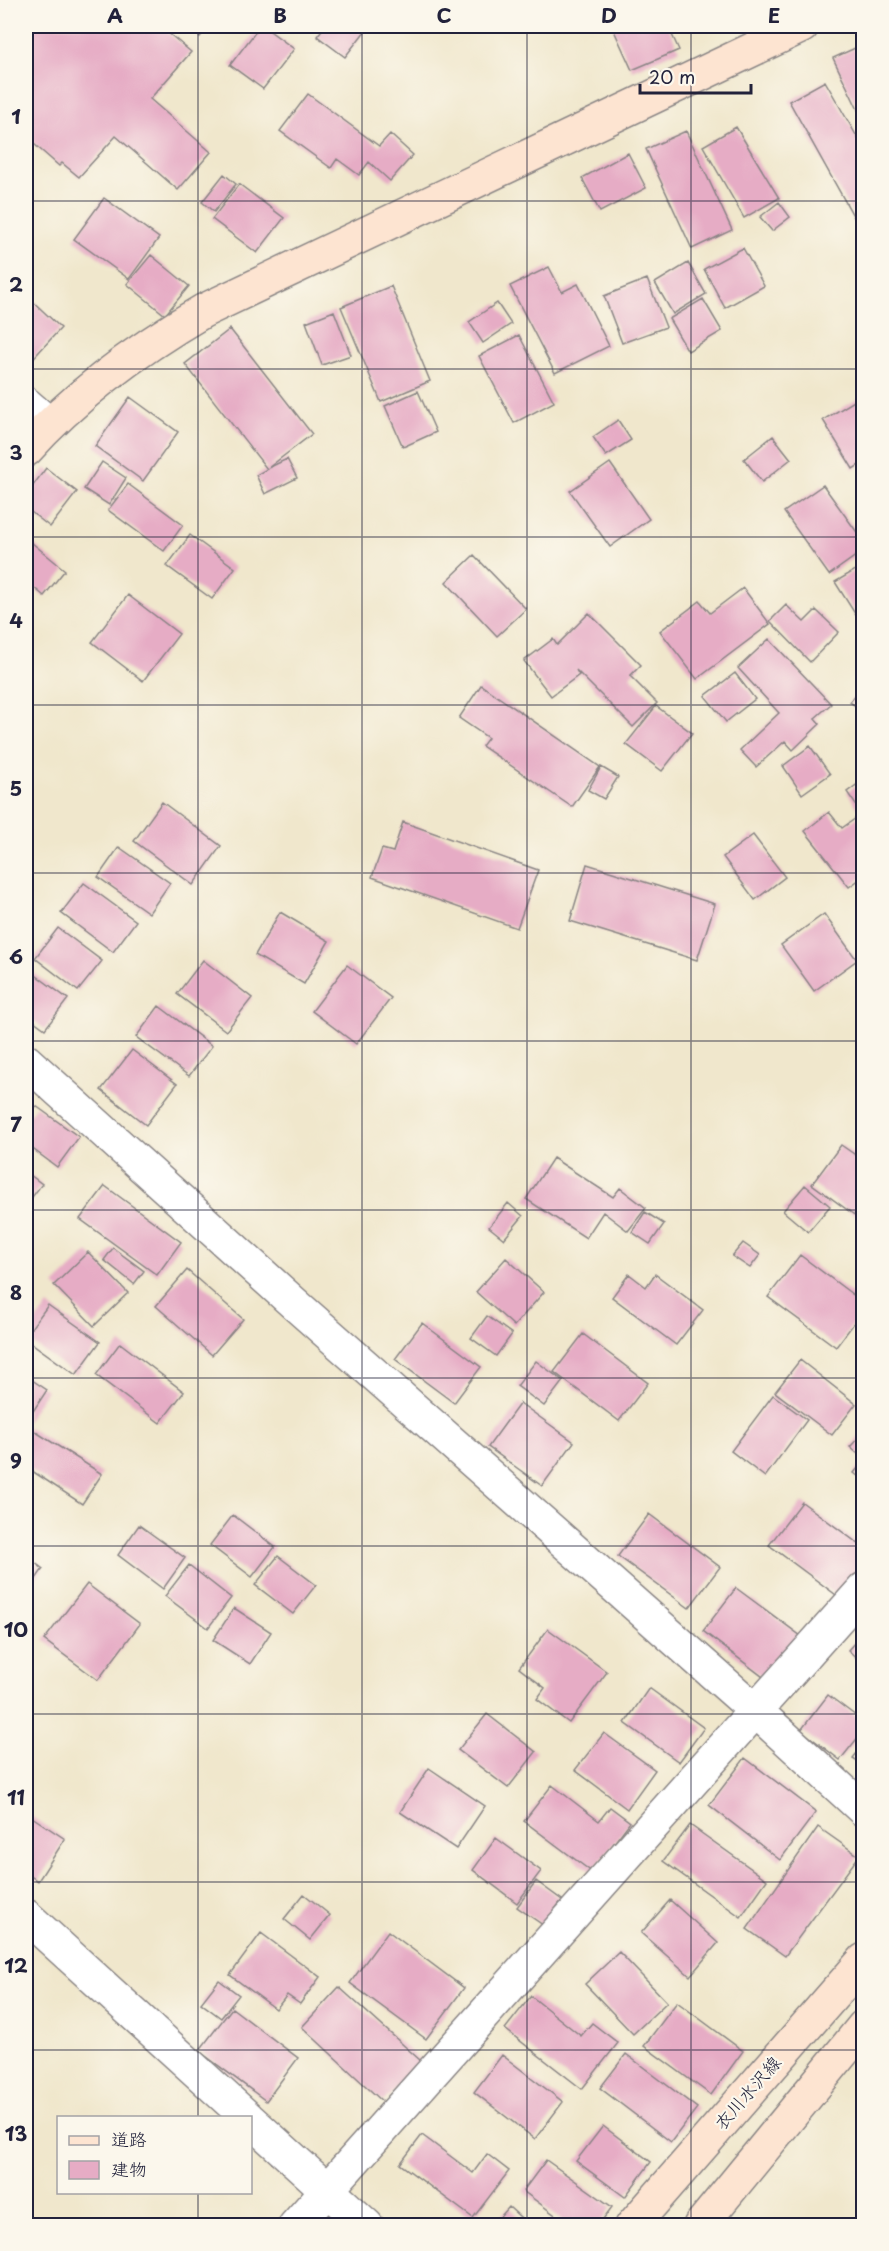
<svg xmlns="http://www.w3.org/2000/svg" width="889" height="2251" viewBox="0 0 889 2251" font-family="'Playpen Sans','Klee One',sans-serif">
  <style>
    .building { fill: #e6acc5 }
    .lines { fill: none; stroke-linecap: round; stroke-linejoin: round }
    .street-casing { stroke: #898484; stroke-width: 36 }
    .secondary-casing { stroke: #898484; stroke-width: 36 }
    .street { stroke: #fff; stroke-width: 33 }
    .secondary { stroke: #fde4d1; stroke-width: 33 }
    .grid { fill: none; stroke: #22223b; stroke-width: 1.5; stroke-opacity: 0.55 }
    .labels { text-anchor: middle; stroke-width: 4.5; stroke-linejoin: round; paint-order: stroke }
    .street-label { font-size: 18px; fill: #22223b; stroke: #fbf7ec }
    .neatline { fill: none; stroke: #22223b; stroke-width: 2 }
    .grid-label { font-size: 20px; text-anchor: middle; font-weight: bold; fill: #22223b }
  </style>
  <rect width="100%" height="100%" fill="#fbf7ec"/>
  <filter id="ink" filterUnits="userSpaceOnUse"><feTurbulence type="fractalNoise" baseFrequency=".0167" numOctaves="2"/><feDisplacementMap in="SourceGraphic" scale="12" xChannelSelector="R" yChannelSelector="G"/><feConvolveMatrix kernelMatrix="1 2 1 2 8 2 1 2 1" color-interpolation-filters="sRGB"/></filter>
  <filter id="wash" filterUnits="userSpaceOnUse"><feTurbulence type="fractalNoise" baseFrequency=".008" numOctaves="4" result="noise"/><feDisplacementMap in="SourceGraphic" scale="24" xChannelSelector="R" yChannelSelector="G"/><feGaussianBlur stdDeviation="1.35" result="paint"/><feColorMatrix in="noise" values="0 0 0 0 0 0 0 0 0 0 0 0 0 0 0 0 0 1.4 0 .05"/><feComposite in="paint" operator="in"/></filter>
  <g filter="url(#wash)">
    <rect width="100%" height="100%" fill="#f0e7cc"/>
    <g id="blocks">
      <path class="building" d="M26,26h134l31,26 -41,47 61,53 -33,38 -62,-54 -37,41 -17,-14 -3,3 -33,-29z
        M185,26h24l-9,11z
        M260,26h3l31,23 -31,40 -33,-24z
        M325,26h44l-24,31 -28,-21z
        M612,26h56l11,24 -47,20z
        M864,44v78l-31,-64z
        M825,81l39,68v86l-75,-134z
        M308,94l71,52 11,-12 23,21 -23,26 -21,-19 -10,13 -22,-16 -6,9 -51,-37z
        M736,127l43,71 -35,20 -41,-72z
        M686,131l46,99 -40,19 -46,-100z
        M628,153l18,35 -46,24 -18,-34z
        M224,174l12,10 -22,28 -12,-10z
        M239,184l45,34 -27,35 -45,-34z
        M104,198l55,40 -30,41 -55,-40z
        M779,202l11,15 -18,14 -12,-14z
        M743,248l21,38 -39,22 -21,-39z
        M151,255l38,31 -24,29 -38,-31z
        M688,263l18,31 -33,20 -18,-31z
        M549,267l13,25 16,-8 31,62 -54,27 -45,-87z
        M647,279l19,48 -44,16 -18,-47z
        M391,286l39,95 -49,21 -40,-95z
        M26,295l35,33 -34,37 -1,-1z
        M703,299l19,32 -34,20 -19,-32z
        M497,303l14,21 -28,19 -14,-21z
        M334,311l17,44 -29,10 -16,-43z
        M230,329l82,105 -44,34 19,-9 10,19 -32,16 -9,-19 11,-6 -82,-105z
        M519,335l35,67 -40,21 -35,-67z
        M418,391l18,41 -33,15 -18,-41z
        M864,395v67l-11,7 -30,-49z
        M130,397l48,35 -35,49 -48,-35z
        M618,420l13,20 -25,16 -13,-19z
        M773,436l18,23 -29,23 -18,-23z
        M102,462l24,16 -17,27 -25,-16z
        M610,463l39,56 -39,28 -40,-56z
        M46,468l31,24 -27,35 -24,-19v-13z
        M128,484l55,41 -19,26 -56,-41z
        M823,485l41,57v8l-35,25 -45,-63z
        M190,535l45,33 -23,31 -45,-33z
        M26,538l39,32 -21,26 -18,-15z
        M474,555l52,54 -29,27 -51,-54z
        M864,565v63l-29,-46z
        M743,588l27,36 -73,55 -37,-48 40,-30 10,12z
        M128,595l51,39 -36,47 -51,-39z
        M786,605l18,17 12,-12 23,22 -29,30 -40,-41z
        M589,613l52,52 -11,11 27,27 -24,24 -57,-57 3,5 -28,21 -27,-35 29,-22 4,6z
        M769,639l62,65 -16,14 5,6 -27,26 -8,-9 -29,26 -16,-17 39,-37 -41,-45z
        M735,673l20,26 -29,23 -21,-26z
        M864,684v28l-14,-10z
        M481,685l119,82 -28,40 -90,-61 6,-8 -29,-20z
        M656,706l36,27 -30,38 -36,-27z
        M810,746l20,28 -28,20 -19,-28z
        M601,767l17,10 -14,22 -16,-9z
        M862,781l2,24 -6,3 -11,-16z
        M162,802l59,44 -28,39 -59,-44z
        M829,812l13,16 17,-12 5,6v54l-15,11 -44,-56z
        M403,822l135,48 -21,58 -145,-51 10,-28 11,3z
        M753,835l32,42 -30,23 -32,-43z
        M119,847l51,36 -21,30 -51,-36z
        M587,864l128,40 -18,56 -127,-39z
        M84,883l52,38 -23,31 -52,-39z
        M280,912l49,29 -25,43 -49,-29z
        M824,914l33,46 -43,31 -33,-46z
        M58,928l44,33 -24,30 -43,-33z
        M203,960l49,38 -26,33 -49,-37z
        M347,965l44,33 -35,46 -44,-33z
        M26,968l42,31 -23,30 -19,-14z
        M159,1006l53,40 -23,30 -53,-39z
        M132,1050l45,34 -31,41 -45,-35z
        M36,1106l43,31 -22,30 -31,-23v-24z
        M841,1145l23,16v61l-52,-38z
        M553,1158l60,39 7,-9 26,20 -18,23 -25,-19 -17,26 -60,-39z
        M26,1172l16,12 -16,21z
        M805,1185l25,21 -22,26 -25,-21z
        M105,1186l76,56 -24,33 -77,-56z
        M508,1203l15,13 -19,23 -15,-12z
        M645,1212l19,12 -14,20 -18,-12z
        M743,1243l17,12 -10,13 -18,-12z
        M113,1248l31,23 -10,13 -30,-24z
        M88,1252l40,41 -34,33 -40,-41z
        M800,1255l64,48v7l-28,37 -68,-50z
        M506,1258l38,34 -30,34 -38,-34z
        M187,1270l56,49 -31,36 -56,-49z
        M629,1274l17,13 9,-13 48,36 -27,35 -64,-48z
        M48,1305l52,37 -24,33 -50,-36v-4z
        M487,1316l25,18 -16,22 -25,-18z
        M422,1323l59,44 -27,36 -59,-44z
        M583,1334l65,49 -29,38 -65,-49z
        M120,1343l64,49 -24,31 -64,-48z
        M800,1360l56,44 -24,31 -57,-43z
        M536,1361l27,20 -19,25 -27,-20z
        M26,1376l21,14 -21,32z
        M773,1395l34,25 -42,57 -34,-26z
        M520,1403l54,39 -32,44 -54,-39z
        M28,1427l74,47 -20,30 -56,-37v-36z
        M864,1432v27l-14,-12z
        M864,1461v20l-10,-8z
        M802,1502l62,46v34l-17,21 -78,-58z
        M649,1514l71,53 -31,41 -71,-52z
        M233,1515l42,32 -23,30 -42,-32z
        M139,1525l46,33 -22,31 -45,-34z
        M26,1556l17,13 -17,24z
        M278,1556l38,29 -23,29 -38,-29z
        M189,1565l42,33 -23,30 -43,-32z
        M87,1584l53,40 -42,56 -54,-40z
        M736,1588l73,54 -34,44 -72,-55z
        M234,1608l37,24 -21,32 -37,-24z
        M548,1629l59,43 -38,51 -32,-24 8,-11 -26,-20z
        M864,1632v33l-16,-15z
        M649,1688l55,40 -25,34 -54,-39z
        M828,1695l36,27v8l-24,30 -39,-30z
        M487,1714l49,38 -28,36 -50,-38z
        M604,1733l51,37 -28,39 -52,-39z
        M864,1744v21l-11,-7z
        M745,1758l71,54 -36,48 -71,-55z
        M429,1768l56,38 -29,43 -56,-37z
        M552,1785l47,36 11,-14 20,15 -38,50 -68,-51z
        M26,1813l39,26 -27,42 -12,-8z
        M690,1825l77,55 -26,37 -78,-56z
        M818,1827l41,29 -74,100 -38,-27z
        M496,1838l45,33 -24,32 -44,-33z
        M536,1881l26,19 -19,25 -26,-18z
        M304,1894l26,21 -20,25 -26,-21z
        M670,1900l48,43 -28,33 -49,-43z
        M388,1931l76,57 -38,51 -76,-56z
        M261,1933l59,44 -20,27 -13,-9 -11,14 -46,-34z
        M619,1952l48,50 -34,32 -48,-50z
        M219,1980l20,15 -18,23 -20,-15z
        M339,1987l82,74 -38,41 -81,-75z
        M531,1996l50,40 11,-13 26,20 -36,46 -77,-60z
        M677,2002l66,49 -32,44 -67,-49z
        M232,2008l66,50 -32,43 -67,-50z
        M626,2054l71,54 -26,34 -71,-54z
        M502,2055l61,47 -28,37 -61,-47z
        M603,2126l48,36 -26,35 -49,-36z
        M422,2135l51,38 14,-19 22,17 -36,47 -73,-54z
        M546,2160l66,47 -14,19h-28l-47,-35z
        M509,2207l21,19h-38z"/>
    </g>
  </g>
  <g filter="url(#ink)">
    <use href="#blocks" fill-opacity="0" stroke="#898484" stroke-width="1.5"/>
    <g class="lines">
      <defs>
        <path id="street" d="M26,404l23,20
          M26,1061l271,245 459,405 108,99
          M26,1916l222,202
          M250,2120l117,106
          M295,2226l569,-637"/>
        <path id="secondary" d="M26,450c51,-57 112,-101 177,-139l599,-285
          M632,2226l232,-266
          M700,2226l164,-200"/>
      </defs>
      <use href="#street" class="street-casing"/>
      <use href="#secondary" class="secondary-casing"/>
      <use href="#street" class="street"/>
      <use href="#secondary" class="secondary"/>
    </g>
  </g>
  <path class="grid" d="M198,26v2092M362,26v2200M527,26v2200M691,26v2200M26,201h838M26,369h838M26,537h838M26,705h838M26,873h838M26,1041h838M26,1210h838M26,1378h838M26,1546h838M26,1714h838M26,1882h838M26,2050h838M198,2192v34"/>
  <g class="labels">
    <g class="street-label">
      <text transform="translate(748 2093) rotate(-49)" y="6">衣川水沢線</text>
    </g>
  </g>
  <rect width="889" height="2251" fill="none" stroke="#fbf7ec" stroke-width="66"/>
  <rect x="57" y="2116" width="195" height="78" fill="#fbf7ec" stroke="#a4a2a5" stroke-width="1.5"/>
  <rect x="69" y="2136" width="30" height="9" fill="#fde4d1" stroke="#a4a2a5" stroke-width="1.5"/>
  <text x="111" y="2146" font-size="18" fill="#22223b">道路</text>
  <rect x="69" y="2161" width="30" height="18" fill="#e6acc5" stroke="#a4a2a5" stroke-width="1.5"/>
  <text x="111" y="2176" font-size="18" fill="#22223b">建物</text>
  <path d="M640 84v9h111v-9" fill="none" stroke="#22223b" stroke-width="3"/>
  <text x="649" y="84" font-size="18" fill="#22223b" stroke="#fbf7ec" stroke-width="4.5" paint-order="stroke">20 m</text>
  <rect x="33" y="33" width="823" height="2185" class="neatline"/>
  <g class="grid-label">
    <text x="115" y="23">A</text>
    <text x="280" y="23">B</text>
    <text x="444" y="23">C</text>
    <text x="609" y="23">D</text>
    <text x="774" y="23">E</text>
    <text x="16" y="124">1</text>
    <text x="16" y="292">2</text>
    <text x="16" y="460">3</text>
    <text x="16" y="628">4</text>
    <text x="16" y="796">5</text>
    <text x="16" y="964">6</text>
    <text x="16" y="1132">7</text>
    <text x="16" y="1300">8</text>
    <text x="16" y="1468">9</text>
    <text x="16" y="1637">10</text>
    <text x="16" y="1805">11</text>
    <text x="16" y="1973">12</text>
    <text x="16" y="2141">13</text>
  </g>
</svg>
